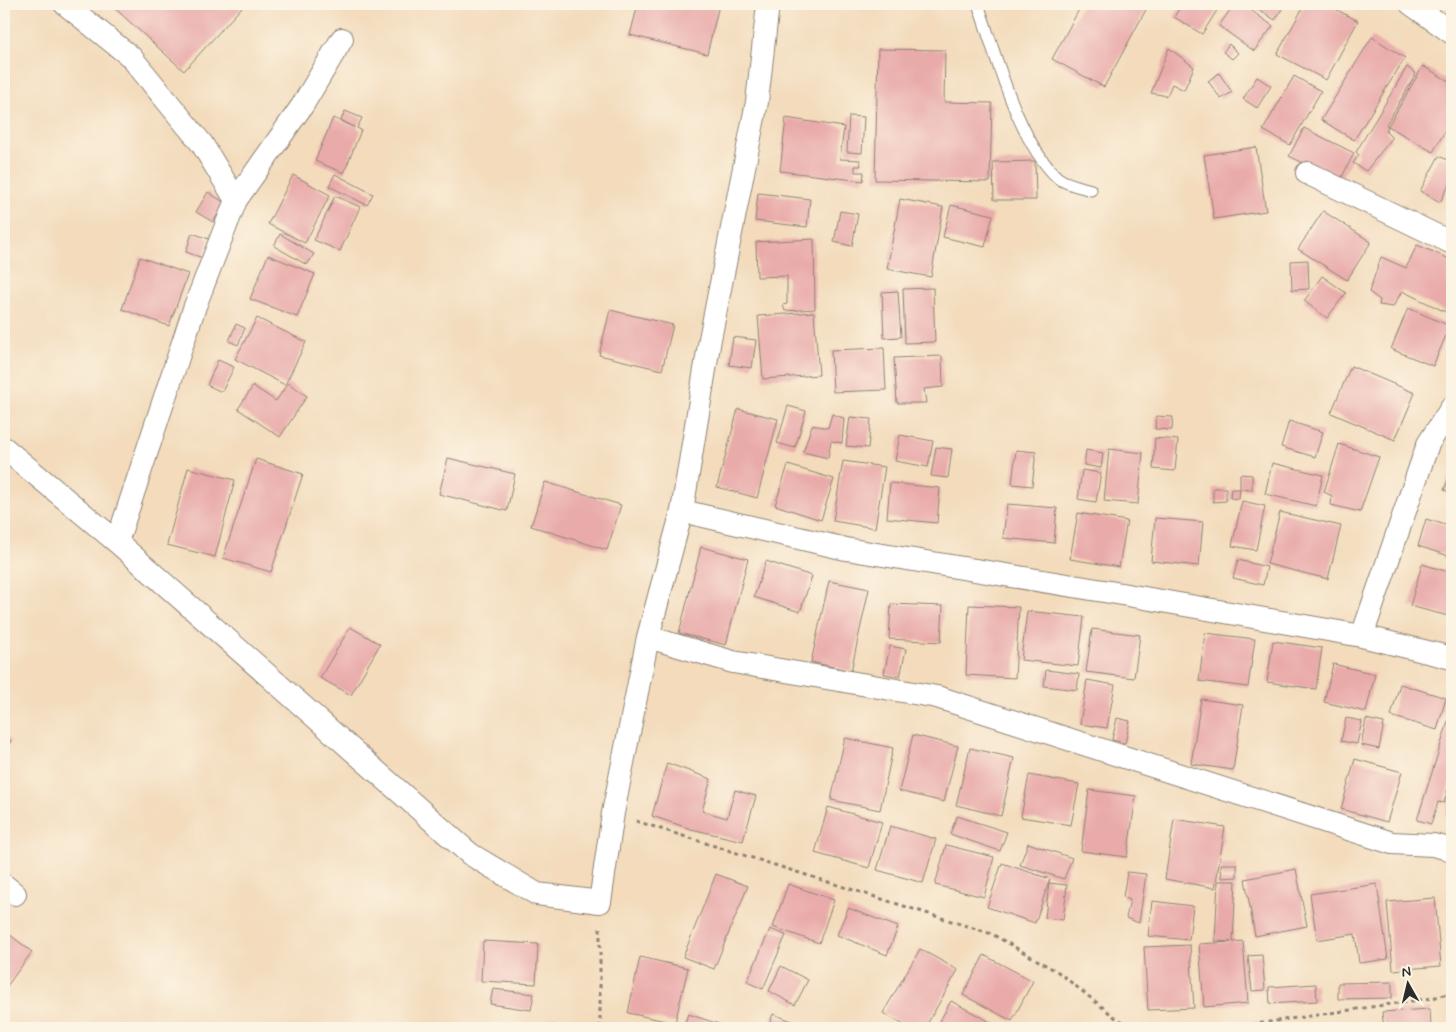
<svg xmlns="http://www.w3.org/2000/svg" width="1456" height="1032" viewBox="0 0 1456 1032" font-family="Mynerve,sans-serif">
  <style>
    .building { fill: #e9abaa }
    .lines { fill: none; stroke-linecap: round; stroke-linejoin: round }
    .service-casing { stroke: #8f8374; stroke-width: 13 }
    .minor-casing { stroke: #8f8374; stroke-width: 24 }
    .path { stroke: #8f8374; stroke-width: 3; stroke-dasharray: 4 4; stroke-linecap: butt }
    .service { stroke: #fff; stroke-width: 11 }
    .minor { stroke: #fff; stroke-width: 22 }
  </style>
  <rect width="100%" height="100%" fill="#fcf5e5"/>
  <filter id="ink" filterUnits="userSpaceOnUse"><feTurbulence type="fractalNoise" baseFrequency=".02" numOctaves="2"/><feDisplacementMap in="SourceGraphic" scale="10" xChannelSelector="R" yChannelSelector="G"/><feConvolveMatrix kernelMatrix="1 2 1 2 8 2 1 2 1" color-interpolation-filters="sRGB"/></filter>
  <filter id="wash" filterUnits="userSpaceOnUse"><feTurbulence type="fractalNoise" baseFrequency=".0096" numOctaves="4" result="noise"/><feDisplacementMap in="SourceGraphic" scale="20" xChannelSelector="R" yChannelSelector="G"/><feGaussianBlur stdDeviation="1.12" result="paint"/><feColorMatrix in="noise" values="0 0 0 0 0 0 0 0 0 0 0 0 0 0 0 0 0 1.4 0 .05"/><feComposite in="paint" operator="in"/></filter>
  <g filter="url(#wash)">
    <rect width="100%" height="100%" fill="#f3dbbc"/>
    <g id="blocks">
      <path class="building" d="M110,4h128l4,3 -58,64z
        M638,4l81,1 -12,49 -77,-19z
        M1082,4h67l-45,83 -52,-28z
        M1182,4h39l-19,30 -28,-17z
        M1234,4h8l31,22 -19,25 -35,-25z
        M1250,4h35l-10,16z
        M1305,4h21l32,17 -32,59 -49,-26z
        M1372,37l33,21 -51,82 -33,-20z
        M1229,44l9,9 -6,6 -9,-7z
        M1169,48l25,19 -10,23 -12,-6 -5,12 -16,-3z
        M878,49l67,1 -1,52 48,1 -2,79 -115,-2z
        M1423,66l29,17v36l-19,33 -45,-26z
        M1407,67l9,7 -30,51 2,1 -2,6 6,6 -26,33 -13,-8 6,-8 -3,-3z
        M1219,73l13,19 -11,7 -13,-18z
        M1294,76l27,15 -31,54 -27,-15z
        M1257,77l14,9 -14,22 -14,-9z
        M345,111l17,7 -5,10 4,2 -17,43 -29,-12 18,-43 21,9 -13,-7z
        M849,116l15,1 -2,36 -15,-1z
        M786,118l58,9 -4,32 20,1 1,6h-6v6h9l-1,9 -83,-10z
        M1304,128l50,25 -14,28 -51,-25z
        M1256,147l10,64 -52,8 -10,-64z
        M1439,156l13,6v18l-12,22 -20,-11z
        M1035,161l1,39h-42l-1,-38z
        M335,174l38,20 -6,11 -38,-19z
        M293,175l37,20 -25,48 -37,-19z
        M208,192l17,11 -12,19 -17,-10z
        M758,193l52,6 -3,28 -52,-6z
        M335,196l25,11 -20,44 -26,-11z
        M900,199l43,8 -12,70 -44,-8z
        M951,205l42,10 -8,32 -42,-10z
        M840,211l18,3 -6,32 -18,-4z
        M1323,211l48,31 -24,38 -49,-31z
        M192,233l17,6 -6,19 -17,-6z
        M280,234l34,20 -7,11 -33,-19z
        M814,239l1,70 -30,2 -2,-6 4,-1v-28l-30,1 -1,-35z
        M1417,245l35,15v55l-50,-24 -9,16 -14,-2 1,-5 -11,-8 12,-35 25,11z
        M268,255l47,19 -18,43 -47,-18z
        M140,257l48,17 -19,52 -47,-17z
        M1308,260l1,29 -17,1 -1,-29z
        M1322,276l24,17 -19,25 -23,-17z
        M933,288l2,54 -30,1 -2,-54z
        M898,291l3,46 -17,1 -2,-46z
        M1408,308l42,18 -17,40 -42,-17z
        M610,310l63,15 -11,45 -63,-15z
        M814,312l5,63 -56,4 -5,-63z
        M257,318l49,24 -21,43 -50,-26z
        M236,324l9,4 -7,17 -9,-4z
        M733,337l23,3 -4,28 -23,-3z
        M884,348l2,42 -53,2 -2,-42z
        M942,356l1,31 -19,2 2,14h-29l-3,-45z
        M218,360l16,7 -12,25 -15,-7z
        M1351,366l64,27 -20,47 -64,-27z
        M288,383l19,13 -27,41 -42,-28 15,-23 23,15z
        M788,406l18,5 -11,37 -18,-5z
        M738,409l40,10 -21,79 -40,-11z
        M832,414l12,4 -2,25 -11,-2 -3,17 -25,-6 9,-27 16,3z
        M1156,416l17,1 -1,13 -17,-1z
        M850,417l21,2 -3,29 -22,-2z
        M1289,421l34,11 -8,25 -34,-10z
        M900,435l33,6 -5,26 -33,-6z
        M1155,438l23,2 -3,31 -22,-2z
        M1339,444l40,13 -19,55 -29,-7 1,-9 -8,-4z
        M936,447l16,2 -4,29 -17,-2z
        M1109,449l34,4 -5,51 -34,-3z
        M1016,450l20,2 -4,34 -20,-2z
        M1086,450l17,3 -2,15 -17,-3z
        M448,458l67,16 -8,37 -68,-17z
        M256,459l47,15 -32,98 -48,-14z
        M843,461l42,6 -10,61 -42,-7z
        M1272,463l51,12 -7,31 -51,-12z
        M788,465l46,14 -13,41 -46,-15z
        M188,468l47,12 -20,77 -48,-12z
        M1082,470l19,3 -5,29 -18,-3z
        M1452,470v23l-8,-3z
        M1240,474l12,1v15l-12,-1 -1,10 -9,-1 1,-9h9z
        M545,482l76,23 -14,45 -76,-24z
        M890,483l50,5 -3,35 -50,-5z
        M1213,488h13v13l-13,1z
        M1242,501l23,5 -9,44 -24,-4z
        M1007,504l50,4 -3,35 -51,-5z
        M1280,512l61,14 -13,53 -61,-15z
        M1078,513l49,8 -8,46 -49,-8z
        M1155,518l48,4 -4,44 -48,-5z
        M1426,519l26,8v30l-34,-11z
        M701,547l47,12 -22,86 -47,-12z
        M1238,560l29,7 -4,18 -30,-7z
        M766,561l46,15 -12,36 -46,-15z
        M1422,564l30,9v44l-42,-11z
        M829,581l40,8 -18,82 -40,-9z
        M891,604l52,2 -2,36 -52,-3z
        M969,605l50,2 -4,71 -49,-3z
        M1027,611l57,6 -6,49 -57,-6z
        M350,627l30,17 -29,51 -31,-17z
        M1092,629l48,6 -6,43 -48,-6z
        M1205,633l50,6 -7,48 -49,-6z
        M1273,641l49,7 -6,41 -49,-7z
        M890,646l16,3 -6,28 -16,-3z
        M1333,664l42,10 -9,38 -42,-10z
        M1046,670l33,4 -2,16 -33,-4z
        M1087,680l28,5 -8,43 -27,-4z
        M1400,684l46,14 -9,32 -46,-14z
        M1201,699l42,6 -10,65 -42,-6z
        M1452,709v66l-8,28 -6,-1 -7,22 -14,-4z
        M1117,718l13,3 -5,22 -13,-3z
        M1346,718l16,3 -5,23 -16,-3z
        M1366,719l18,4 -5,26 -18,-4z
        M4,735l7,6 -7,9z
        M913,735l45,11 -14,56 -45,-11z
        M845,738l48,10 -13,62 -49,-10z
        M970,748l44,10 -13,58 -45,-11z
        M1355,759l47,13 -15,50 -46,-13z
        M667,763l44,16 -9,32 25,7 8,-28 21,6 -13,45 -52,-12 -39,-13z
        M1029,775l50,9 -8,41 -50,-8z
        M1089,790l47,6 -9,61 -46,-6z
        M1451,791h1v25l-6,-1z
        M828,807l54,15 -13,46 -54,-15z
        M957,816l50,16 -7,19 -50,-17z
        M1174,819l51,8 -10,61 -50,-9z
        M890,826l46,13 -13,44 -46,-13z
        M1028,843l44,15 -8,21 -44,-14z
        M946,845l48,12 -10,40 -49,-12z
        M1002,863l48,16 -15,44 -48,-16z
        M1221,864h16v13l-15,1z
        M1296,869l11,57 -52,10 -10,-57z
        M1127,872l19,2 -7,49 -13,-5 4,-18 -7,-3z
        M716,874l32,12 -34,83 -31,-12z
        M1218,881h18l-3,61 10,-1 5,62 -44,4 -5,-63 32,-2 -16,-1z
        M1049,883l18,2 -4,35 -18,-2z
        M788,884l46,16 -15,43 -46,-16z
        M1377,884l11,75 -29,4 -4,-29 -38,6 -7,-46z
        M1435,898l6,68 -48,4 -6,-68z
        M1152,901l41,5 -4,34 -41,-4z
        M848,908l50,19 -11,28 -50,-20z
        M770,929l16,6 -23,54 -16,-7z
        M4,930l28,22 -28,38z
        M483,941l55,3 -2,40 -55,-3z
        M1190,945l4,63 -46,2 -4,-63z
        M920,949l38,21 -33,58h-16l-26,-15z
        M984,955l49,26 -21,40 -49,-26z
        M1262,955l3,35 -13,1 -4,-35z
        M640,957l48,11 -13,55 -47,-10z
        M781,966l27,14 -13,25 -26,-14z
        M1392,982v16l-54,1v-16z
        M1316,984l1,17 -47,3 -1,-17z
        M493,989l41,5 -3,16 -41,-6z
        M951,1001l43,23 -2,4h-56z
        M1430,1009l1,18 -47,1 -2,-16z
        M688,1014l34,11 -1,3h-38z
        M773,1014l38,14h-43z
        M555,1025v3h-37v-1z"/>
    </g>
  </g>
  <g filter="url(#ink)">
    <use href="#blocks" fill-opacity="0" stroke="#8f8374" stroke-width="1"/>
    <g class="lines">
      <defs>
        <path id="service" d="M978,4c18,51 40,138 80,174 8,6 23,9 33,12"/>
        <path id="minor" d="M65,4l66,53 71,87 34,56
          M1411,4l41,29
          M1307,173l145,70
          M4,448l113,94 353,312 67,40 63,8 13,-89 35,-176 34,-126 28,-172 47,-237 11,-98
          M682,511l164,38 270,44 246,43 90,22
          M117,542l78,-236 41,-106 66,-94 40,-67
          M1362,636l66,-192 24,-37
          M648,637l85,25 204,35 455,146 41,2 16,4 3,-1
          M4,885l11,9"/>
      </defs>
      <use href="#service" class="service-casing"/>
      <use href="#minor" class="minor-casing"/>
      <path class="path" d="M636,821l356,113 66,38 58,46 18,10
        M600,1028v-101
        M1212,1028l30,-2 190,-28 20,-5"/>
      <use href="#service" class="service"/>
      <use href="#minor" class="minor"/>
    </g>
  </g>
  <rect width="1456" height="1032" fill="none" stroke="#fcf5e5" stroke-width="20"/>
  <g transform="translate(1408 984) rotate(352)" stroke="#fcf5e5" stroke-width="4" paint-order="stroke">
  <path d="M0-4L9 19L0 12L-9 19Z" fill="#2b2b2b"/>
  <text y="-8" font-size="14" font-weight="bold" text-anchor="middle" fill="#2b2b2b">N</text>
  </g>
</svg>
